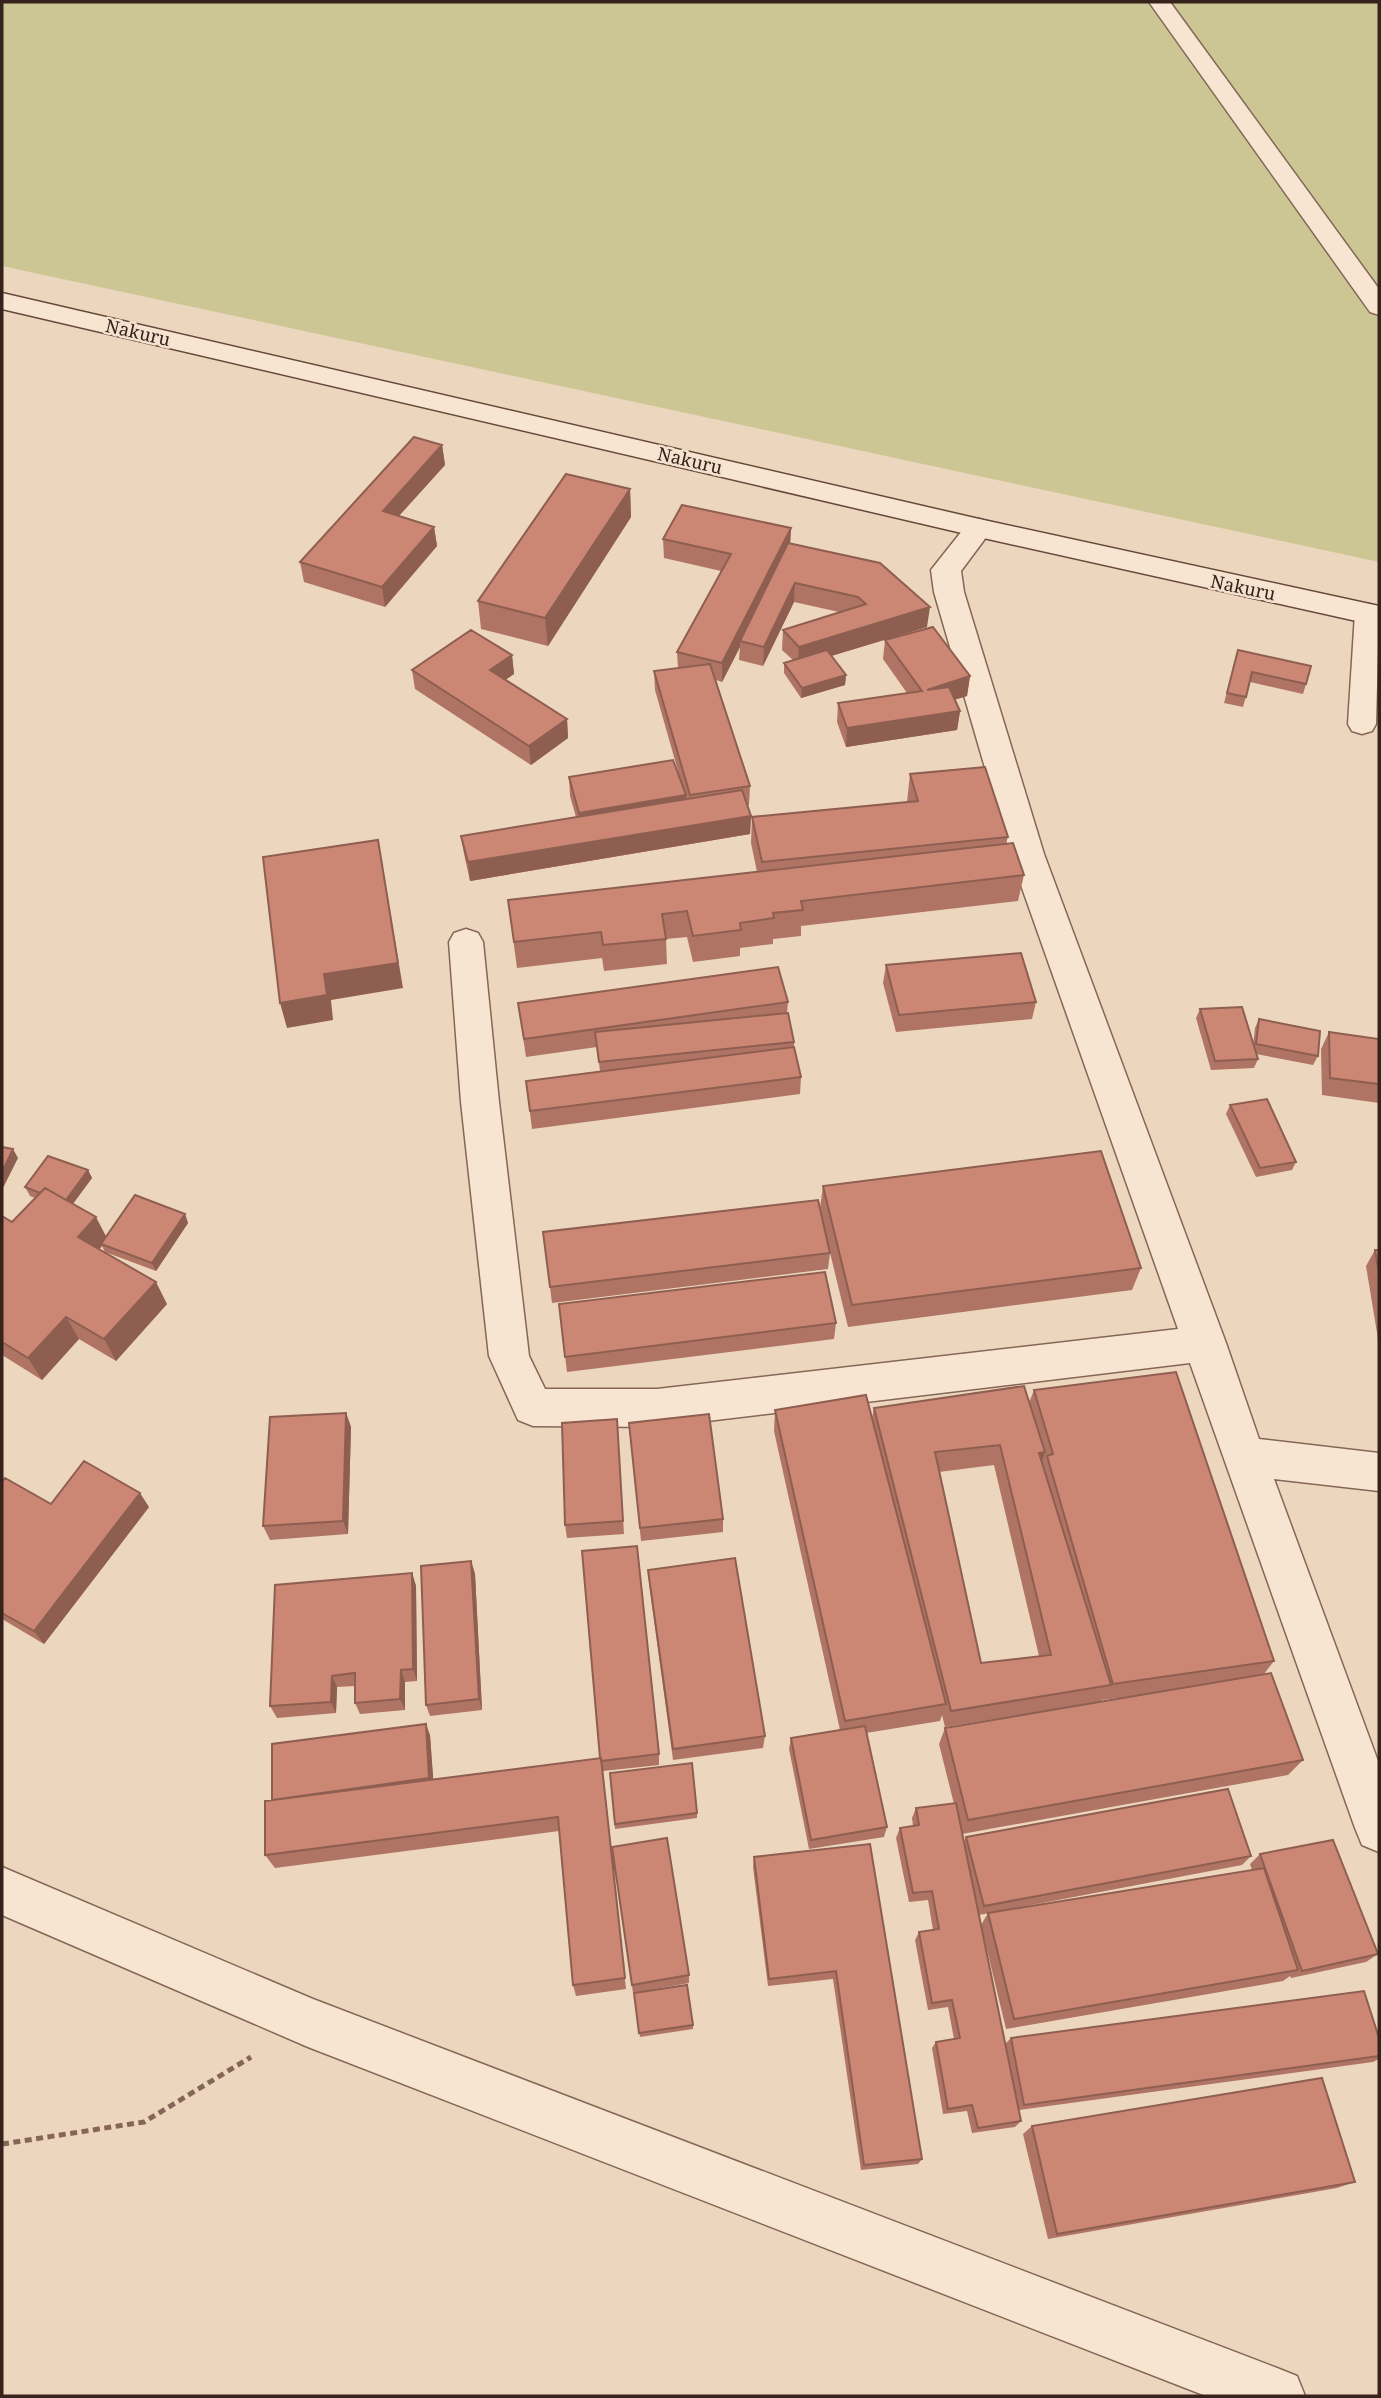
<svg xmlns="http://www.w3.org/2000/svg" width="1381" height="2398" viewBox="0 0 1381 2398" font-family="'Noto Serif',serif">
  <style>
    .green { fill: #cbc693 }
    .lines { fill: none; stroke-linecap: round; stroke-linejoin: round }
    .service-casing { stroke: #856657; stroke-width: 3 }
    .minor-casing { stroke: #856657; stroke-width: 3 }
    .secondary-casing { stroke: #67483b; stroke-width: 3 }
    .path { stroke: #856657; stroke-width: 5; stroke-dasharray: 7 4.5; stroke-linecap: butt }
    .service { fill: #f8e5d1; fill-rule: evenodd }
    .minor { fill: #f8e5d1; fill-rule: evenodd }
    .secondary { fill: #f8e5d1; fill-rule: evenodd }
    .wall { fill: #af7464; fill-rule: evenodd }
    .shaded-wall { fill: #8e5e51 }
    .building { fill: #cb8774; stroke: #8e5e51; stroke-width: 2; fill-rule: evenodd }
    .labels { text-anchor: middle; stroke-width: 5; stroke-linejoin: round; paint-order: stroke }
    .far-street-label { font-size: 18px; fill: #35231c; stroke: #f5e2ce }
  </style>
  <rect width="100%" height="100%" fill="#edd6be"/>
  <path class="green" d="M2,2h1377v560l-1377,-296z"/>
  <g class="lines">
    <defs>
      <path id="service" d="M1369,604l10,4 -3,116 -4,7 -10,3 -10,-3 -4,-7 7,-111 4,-6z"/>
      <path id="minor" d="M1149,2h21l209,287v26l-9,-3z
        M979,519l10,3 4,6 -32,43 3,21 80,262 182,489 33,96 120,14v38l-105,-12 105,285v88l-17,-7 -7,-17 -165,-465 -533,64 -124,-1 -15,-6 -29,-64 -28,-254 -12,-160 5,-9 12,-4 12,4 5,9 16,160 30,254 16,33h112l521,-60 -168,-475 -76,-262 -3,-22 38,-48z
        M2,1867l311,132 964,369 20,8 8,20h-99l-898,-349 -306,-132z"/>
      <path id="secondary" d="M2,293l977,226 400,87v20l-400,-89 -977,-228z"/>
    </defs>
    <use href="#service" class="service-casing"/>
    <use href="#minor" class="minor-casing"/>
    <use href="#secondary" class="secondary-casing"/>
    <path class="path" d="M2,2144l142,-22 107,-65"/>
    <use href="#service" class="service"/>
    <use href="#minor" class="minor"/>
    <use href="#secondary" class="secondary"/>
  </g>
  <path class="wall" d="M442,445l3,20 -46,51 35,11 3,19 -52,61 -81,-25 -4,-20z
    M630,489l1,28 -83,129 -67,-17 -3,-28z
    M791,528l-1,15 137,84 -96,29 15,19 -1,10 -44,13 -17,-25v-10l9,-3 -11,-10 1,-20 56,-18 -45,-10 -31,64 -24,-6 1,-13 -18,35 -6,-2 34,106 -1,19h-2l4,11 -1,18 -280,47 -6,-27 -3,-18 115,-19 -6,-21 -1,-19 113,8 -27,-95 -1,-19 24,-3 -1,-16 44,-81 -57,-13 -1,-19z
    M885,640l85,36 -3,20 -12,3 5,12 -3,19 -111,17 -9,-25 1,-19 69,-10 -24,-34z
    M1238,650l68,34 -3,10 -53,-12 -7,25 -19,-4z
    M512,655l2,19 -9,6 62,39 1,19 -37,27 -116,-76 -3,-19z
    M910,774l98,63 -2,6 18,32 -6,26 -217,25v10l-28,3v5l-33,4v8l-47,6 -6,-25 -21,2 1,25 -63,7 -2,-13 -85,10 -9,-68 249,-28 -6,-29 1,-26 155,-15z
    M886,965l150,37 -4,17 -136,13 -13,-49z
    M788,1002l-1,11 7,29v5l7,30 -1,17 -268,35 -6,-48 74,-10 -3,-24 -71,10 -8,-54z
    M1200,1009l53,37 2,-18 4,-9 59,37 -5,9 -57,-11 2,5 -4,9 -43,2 -15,-52z
    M1329,1032l50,7v64l-57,-8 -1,-46z
    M1230,1105l66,57 -4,8 -36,7 -30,-63z
    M88,1170l4,8 -19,26 33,32 79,-22 3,9 -32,48 -51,-19 -3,-6 -3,3 68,55 -51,57 -37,-22 -37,41 -40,-25v-139l10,6 23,-24 -5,-2 -5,-9z
    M823,1186l318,82 -9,22 -284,37 -22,-91 4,17 -2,16 -276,34 -9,-71 277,-24z
    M1375,1250h4v95l-13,-79z
    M559,1304l277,19 -2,16 -267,33z
    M1034,1390l240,271 -10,13 39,86 -15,15 -326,59 2,8 2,-5 285,19 -9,9 -263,50 2,10 7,-12 264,-43 -2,-6 10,-10 118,100 -12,8 -75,16 -1,-2 -7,5 -277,48 -24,-100 23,115 6,-6h368v21l-6,3 -354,48 2,11 -6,6 -43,6 -5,-22 -24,3 -11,-66 4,-6 18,-3 -6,-32 -20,3 -13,-70 4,-8 14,-2 -5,-30 -19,2 -13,-64 4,-10 13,-2 -1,-8 4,-10 38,-4 -15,-60 6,-16 198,-33 -40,5v-1l-2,3 -156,25 -3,-12 -2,6 -74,12 21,94 -3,10 -75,12 -20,-100 2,-11 49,-8 -66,-299 1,-21 97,8 2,-10 155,-5zM994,1465l45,191 -58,7 -42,-191z
    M346,1413l5,14 -3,107 -78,6 -7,-14z
    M617,1419l7,115 -57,4 -2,-13z
    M629,1423l94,96v13l-82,9z
    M2,1482l49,22 98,3 -105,137 -42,-25z
    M471,1561l4,13 7,136 -52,6 -4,-11z
    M648,1570l117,166 -2,12 -90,12 -24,-177z
    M412,1573l4,13 1,95 -12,1v28l-45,4 -5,-11v-17l-18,1 -1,26 -59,5 -7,-12z
    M430,1735l3,45 226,-26v11l-56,6 23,218 -50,7 -3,-11 -14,-154 -284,37 -10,-13 7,-55z
    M610,1773l87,40v5l-82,11z
    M870,1844l52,315 -4,5 -57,6 -28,-191 -65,7 -15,-119 1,-10z
    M612,1847l77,128v8l-56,10z
    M634,1993l59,32v4l-53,8z
    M1032,2126l323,56 -18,6 -289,51 -25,-105z"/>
  <path class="shaded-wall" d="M442,445l3,20 -59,65 -3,-19z
    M630,489l1,28 -83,129 -3,-28z
    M434,527l3,19 -52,61 -3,-20z
    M791,528l-1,19 -50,94v6l-18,35v-19z
    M795,583l-1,19 -31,64 1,-19z
    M930,607l-3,20 -129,39 1,-19z
    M512,655l2,19 -22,15 -2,-19z
    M846,675l-1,10 -44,13 1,-10z
    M970,676l-3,20 -42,13 2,-19z
    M960,711l-3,19 -111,17 1,-19z
    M567,719l1,19 -37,27 -2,-19z
    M686,795v19l-106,18 -1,-19z
    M751,816l-1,18 -280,47 -2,-19z
    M378,840l25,148 -72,12 2,20 -46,8 -7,-25 44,-29z
    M13,1149l5,9 -16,32v-18z
    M88,1170l4,8 -24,32 -4,-8z
    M185,1214l3,9 -32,48 -4,-8z
    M96,1217l12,23 -7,4 1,2 -12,14 -12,-23z
    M156,1282l11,22 -51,57 -12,-22z
    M66,1317l13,22 -37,41 -14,-22z
    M346,1413l5,14 -3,107 -5,-13z
    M1045,1452l-7,20 1,-19z
    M140,1493l9,14 -105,137 -10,-13z
    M471,1561l4,13 7,136 -3,-11z
    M412,1573l4,13 1,95 -4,-12z
    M401,1670l4,12v28l-5,-11z
    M332,1676l5,11 -1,26 -5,-11z
    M426,1724l4,11 4,54 -5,-11z"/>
  <path class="building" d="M414,437l28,8 -59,66 51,16 -52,60 -82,-25z
    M566,474l64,15 -85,129 -67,-17z
    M682,505l109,23 -69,135 -45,-11 54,-98 -68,-15z
    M788,543l92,20 50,44 -131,40 -16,-17 83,-26 -8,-7 -63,-14 -31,64 -24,-6z
    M933,627l37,49 -43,14 22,-3 11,24 -113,17 -9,-25 84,-12 -37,-51z
    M471,630l41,25 -22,15 77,49 -38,27 -117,-76z
    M827,650l19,25 -44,13 -18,-25z
    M1238,650l73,16 -5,18 -54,-12 -6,25 -19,-4z
    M710,664l40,122 -60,9 -36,-124z
    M673,760l13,35 -107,18 -10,-36z
    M985,767l23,70 -246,25 -10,-45 166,-16 -8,-27z
    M742,790l9,26 -283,46 -7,-26z
    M378,840l20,123 -74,11 3,21 -47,8 -17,-146z
    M1013,843l11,32 -223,26 2,9 -30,3 1,5 -34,5 1,7 -48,6 -6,-25 -25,3 4,25 -63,6 -2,-13 -87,10 -6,-42z
    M1021,953l15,49 -137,13 -13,-50z
    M778,967l10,35 -264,37 -6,-36z
    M1242,1007l16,52 -43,2 -15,-52z
    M788,1013l6,29 -195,20 -4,-30z
    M1259,1019l61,12 -2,25 -62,-12z
    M1329,1032l50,7v45l-49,-6z
    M794,1047l7,30 -271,34 -4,-30z
    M1267,1099l29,63 -36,6 -30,-63z
    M2,1147l11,2 -11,23z
    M1101,1151l40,117 -289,37 -29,-119z
    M48,1156l40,14 -22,30 -21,-12 -5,5 -15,-6z
    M45,1188l51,29 -18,20 78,45 -52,57 -38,-22 -38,41 -26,-16v-126l10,6z
    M135,1195l50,19 -33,49 -51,-19z
    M818,1200l12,53 -280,34 -7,-55z
    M1375,1250h4v23z
    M825,1272l11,51 -271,34 -6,-53z
    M1176,1372l98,289 -161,23 -66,-228 6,-2 -19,-64z
    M1024,1386l21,66 -6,1 72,232 -160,26 -77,-303zM1000,1445l51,210 -70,8 -46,-211z
    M866,1395l80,309 -101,17 -70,-311z
    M346,1413l-3,108 -80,5 7,-109z
    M709,1414l14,105 -83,9 -11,-105z
    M617,1419l6,102 -58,4 -3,-102z
    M84,1461l56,32 -106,138 -32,-18v-131l3,-4 46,26z
    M637,1546l22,208 -58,7v-3h-1l-18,-207z
    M735,1558l30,178 -92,13 -25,-179z
    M471,1561l8,138 -53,6 -5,-139z
    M412,1573l1,96 -12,1 -1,29 -45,4v-30l-23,3 -1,26 -61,4 5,-121z
    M1271,1673l32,87 -335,60 -23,-92z
    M426,1724l3,54 -157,22v-56z
    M865,1726l22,101 -76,13 -20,-102z
    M601,1758l24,220 -52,7 -15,-168 -293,38v-54z
    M692,1763l5,50 -82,11 -5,-51z
    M1228,1789l23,67 -267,50 -18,-69z
    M956,1803l65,318 -43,7 -6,-23 -24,4 -12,-67 24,-4 -8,-38 -20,3 -13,-71 20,-3 -7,-38 -19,2 -13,-65 19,-3 -3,-17z
    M667,1838l22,137 -57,10 -20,-138z
    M1333,1840l45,114 -76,17 -42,-117z
    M870,1844l52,315 -58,6 -28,-194 -67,8 -15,-122z
    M1264,1868l34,102 -284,49 -26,-106z
    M687,1985l6,40 -54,8 -5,-40z
    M1364,1991l15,47v18l-355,49 -13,-67z
    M1322,2078l33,104 -298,52 -25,-108z"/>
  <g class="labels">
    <g class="far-street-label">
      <text transform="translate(138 333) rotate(13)" y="6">Nakuru</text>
      <text transform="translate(690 461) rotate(13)" y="6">Nakuru</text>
      <text transform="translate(1243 588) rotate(12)" y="6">Nakuru</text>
    </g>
  </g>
  <rect width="1381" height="2398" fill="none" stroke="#35231c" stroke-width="7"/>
</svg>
